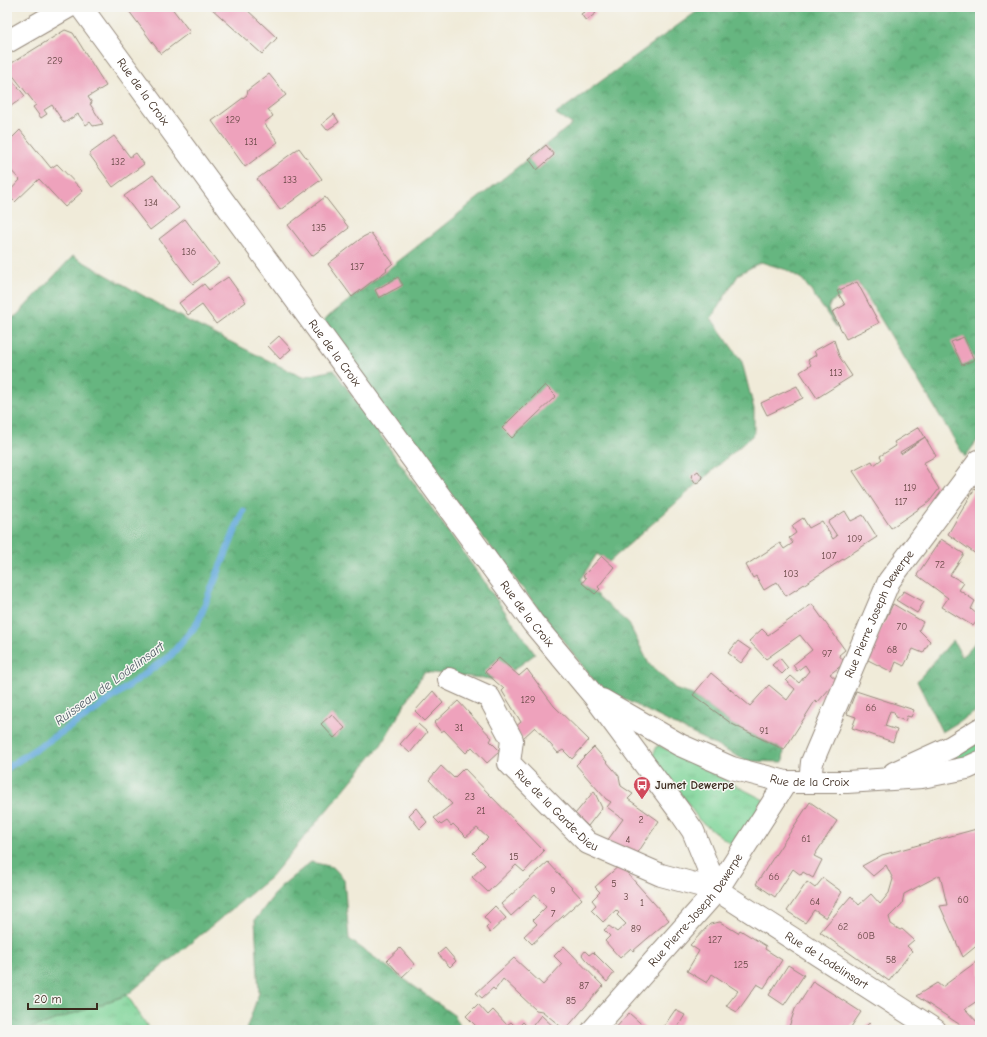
<svg xmlns="http://www.w3.org/2000/svg" width="987" height="1037" viewBox="0 0 987 1037" font-family="'Comic Neue',sans-serif">
  <style>
    .grass { fill: url(#grass-tufts); stroke: #5c7f5b }
    .forest { fill: url(#forest-crowns); stroke: #50704f }
    .lines { fill: none; stroke-linecap: round; stroke-linejoin: round }
    .stream { stroke: #65aadb; stroke-width: 7 }
    .building { fill: #eea2bc; fill-rule: evenodd }
    .minor-casing { stroke: #968a7c; stroke-width: 24 }
    .minor { stroke: #fff; stroke-width: 22 }
    .labels { text-anchor: middle; stroke-width: 3; stroke-linejoin: round; paint-order: stroke }
    .number-label { font-size: 10px; fill: #684846 }
    .street-label { font-size: 12px; fill: #3b2a1e; stroke: #f6f6f2 }
    .poi-label { font-size: 12px; font-weight: bold; fill: #3b2a1e; stroke: #f6f6f2; text-anchor: start }
    .water-label { font-size: 13px; font-style: italic; fill: #4a5760; stroke: #f6f6f2 }
  </style>
  <defs>
    <pattern id="grass-tufts" width="24" height="20" patternUnits="userSpaceOnUse"><rect width="24" height="20" fill="#7ed498"/><path d="M3 7l-1-3M5 7V3M7 7l1-3M15 17l-1-3M17 17v-4M19 17l1-3" fill="none" stroke="#6eb683"/></pattern>
    <pattern id="forest-crowns" width="20" height="18" patternUnits="userSpaceOnUse"><rect width="20" height="18" fill="#66b680"/><path d="M2 6a3 3 0 1 1 6 0M12 15a3 3 0 1 1 6 0" fill="none" stroke="#559468"/></pattern>
  </defs>
  <rect width="100%" height="100%" fill="#f6f6f2"/>
  <filter id="ink" filterUnits="userSpaceOnUse"><feTurbulence type="fractalNoise" baseFrequency=".025" numOctaves="2"/><feDisplacementMap in="SourceGraphic" scale="8" xChannelSelector="R" yChannelSelector="G"/><feConvolveMatrix kernelMatrix="1 2 1 2 8 2 1 2 1" color-interpolation-filters="sRGB"/></filter>
  <filter id="wash" filterUnits="userSpaceOnUse"><feTurbulence type="fractalNoise" baseFrequency=".012" numOctaves="4" result="noise"/><feDisplacementMap in="SourceGraphic" scale="16" xChannelSelector="R" yChannelSelector="G"/><feGaussianBlur stdDeviation="0.9" result="paint"/><feColorMatrix in="noise" values="0 0 0 0 0 0 0 0 0 0 0 0 0 0 0 0 0 1.4 0 .05"/><feComposite in="paint" operator="in"/></filter>
  <g filter="url(#wash)">
    <rect width="100%" height="100%" fill="#f0ebd9"/>
    <path class="grass" d="M980,742v10l-19,9h-11v-3z
      M658,745l106,55 -28,48 -37,-28 -25,-37 -23,-25z
      M127,995l23,35h-124z"/>
    <path class="forest" d="M703,7h277v430l-15,20 -105,-172 -29,17 -3,7 10,20 -35,-49 -16,-10 -26,-8 -22,12 -28,44 31,44 12,47v25l-145,128 -12,-8 -17,26 49,44 20,40 28,26 16,5 40,30 51,25 -1,12 -36,-1 -149,-75 -234,-303 -40,-63 248,-196 -16,-10z
      M73,256l115,65 114,56 32,-7 201,284 -35,26 -76,-8 -43,73 -110,132 -144,118 -101,35h-19v-709l10,-6z
      M980,637v72l-38,23 -25,-51 36,-41 9,17z
      M311,862l22,5 11,12 5,60 106,77 7,14h-216l13,-37 -4,-73 26,-34z"/>
    <g class="lines">
      <path class="stream" d="M7,768l91,-60 73,-53 26,-31 46,-113"/>
    </g>
    <g id="blocks">
      <path class="building" d="M126,7h45l19,25 -29,22z
        M212,7h32l33,31 -15,16 -51,-46z
        M591,7l5,6 -10,8 -5,-7z
        M65,30l8,3 33,53 -18,11 4,6 -2,1 13,20 -10,2 -3,-4 -4,3 -8,-11 -14,9 -12,-18 -8,5 3,4 -6,4 -8,-11 3,-2 -29,-37v-2z
        M7,73l18,23 -18,13z
        M269,74l17,21 -18,14 5,7 -9,7 14,19 -33,25 -33,-46 35,-26 1,-5z
        M334,114l5,8 -12,8 -5,-6z
        M20,130l31,38 6,-4 26,27 -18,16 -26,-28 -24,23 -8,-8 13,-14 -13,-14v-23z
        M114,136l16,21 6,-4 8,11 -31,23 -24,-33z
        M546,145l8,10 -17,15 -8,-11z
        M299,148l23,31 -42,31 -23,-31z
        M153,175l26,33 -29,22 -26,-34z
        M325,197l24,31 -37,28 -24,-31z
        M185,219l34,45 -26,20 -34,-45z
        M371,233l22,30 -7,6 1,1 -35,27 -24,-33 35,-27z
        M228,277l18,25 -30,22 -14,-19 -14,10 -9,-12 25,-19 5,6z
        M398,277l5,8 -24,13 -4,-8z
        M857,282l22,41 -33,16 -14,-27 13,-7 -8,-14z
        M279,336l12,13 -11,10 -12,-13z
        M964,337l10,23 -12,5 -11,-23z
        M834,340l5,16 13,20 -35,22 -17,-26 11,-7 -3,-5 8,-5 -2,-4z
        M545,385l11,11 -44,42 -10,-10z
        M797,386l6,12 -36,17 -6,-12z
        M919,427l17,29 -13,7 16,26 -10,13 -38,26 -38,-57 19,-10 2,4 8,-6 -2,-3 16,-10 -2,-4zM925,437l-24,17 -1,-2z
        M698,471l5,7 -7,6 -5,-8z
        M975,488l5,4v65l-32,-23z
        M845,511l6,10 12,-6 14,22 -91,59 -9,-14 -13,8 -8,-14 -3,2 -7,-13 34,-22 4,6 9,-6 -4,-5 7,-5 -4,-7 2,-2 9,-6 6,10 13,-7 11,18 4,-3 -9,-14z
        M941,539l23,15 -14,21 14,8 -5,7 16,11 -4,8 9,8 -7,9 -31,-19 6,-9 -31,-23z
        M602,556l12,11 -16,20 2,2 -5,5 -13,-11 4,-5 -3,-2z
        M904,591l20,11 -7,11 -21,-13z
        M812,604l33,46 -6,5 6,8 -15,11 7,6 -20,23 -2,-2 -31,49 -52,-26 -39,-29 18,-22 39,33 19,-21 18,15 8,-11 -9,-8 5,-5 8,7 10,-12 -4,-6 -8,6 -4,-6 19,-15 -12,-15 -34,24 -17,-18 13,-12 6,6z
        M893,604l30,18 -4,8 11,11 -7,12 -10,-4 -9,17 -8,-4 -4,10 -26,-13z
        M738,641l13,9 -10,13 -13,-10z
        M499,658l20,18 8,-7 27,37 35,34 -17,19 -9,-9 -5,3 -23,-26 -12,11 -10,-9 8,-7 -19,-31 2,-2 -19,-17z
        M780,658l8,10 -6,6 -10,-9z
        M433,691l10,12 -18,18 -10,-10z
        M856,691l58,19 -3,7 -4,-1 -2,5 -10,-4 -1,-5 -4,-1 -5,15 12,4 -4,12 -41,-14 4,-11 -9,-3z
        M458,701l34,37 -2,3 10,10 -13,12 -15,-16 -6,6 -22,-23 -3,2 -7,-9z
        M332,714l13,14 -11,10 -13,-14z
        M418,724l9,8 -17,21 -10,-9z
        M594,747l25,29 2,10 12,8 -5,5 31,22 -24,36 -28,-16 16,-22 -16,-12 4,-5 -5,-3 -30,-34z
        M441,766l13,12 10,-10 80,83 -20,21 -8,-7 -28,27 -16,-15 13,-12 -12,-12 15,-15 -11,-10 -11,9 -13,-13 -2,2 -4,-5 -6,4 -7,-7 18,-14 -23,-24z
        M594,791l8,17 -14,18 -13,-12z
        M810,802l27,19 -23,35 8,4 -9,18 -10,-6 -2,3 -8,-6 -18,28 -19,-13z
        M416,808l11,14 -7,7 -11,-14z
        M980,828v115l-17,14 -23,-51 7,-1 -7,-30 -36,19 -2,10 -13,13 2,7 9,6 2,-1 12,11 -7,6 5,5 -23,30 -69,-49 31,-36 8,9 12,-11 9,10 9,-11 4,-14 -7,-14 -13,11 -11,-10 20,-11z
        M548,862l34,37 -50,45 -8,-8 13,-12 -4,-4 13,-13 -11,-13 -24,22 -10,-12z
        M620,865l49,55 -36,31 -2,-3 -11,10 -15,-17 5,-5 -6,-6 5,-4 8,6 9,-8 -9,-9 2,-2 -3,-3 -13,12 -12,-12 5,-5 -4,-5 8,-8 -5,-5z
        M823,878l19,14 -16,26 -12,-8 -9,13 -18,-12 20,-29 8,6z
        M495,906l11,12 -16,15 -4,-5 4,-4 -6,-7z
        M720,922l18,11 2,-3 26,16 -1,3 17,11 -18,28 -7,-4 -20,28 -11,-6 12,-15 -26,-17 -5,9 -20,-12 12,-20 -9,-6 20,-21z
        M564,946l39,40 -38,44 -23,-19 -6,-1 -33,-31 -8,11 -2,-2 -11,10 -6,-5 38,-35 29,27 19,-21 -8,-8z
        M400,948l15,17 -13,12 -15,-17z
        M445,948l11,13 -6,6 -12,-13z
        M585,951l4,4 4,-3 21,21 -7,9 -22,-23 -3,-4z
        M980,959v40l-15,10 15,16v5h-12l-52,-34 21,-13 5,4z
        M788,965l16,10 -20,30 -15,-10z
        M813,981l48,31 -12,18h-11l-3,-2 -2,2h-45l7,-21z
        M478,1004l10,11 5,-5 14,15 4,-3 6,6 6,-6 7,7 11,-14 16,15h-77l-14,-14z
        M675,1010l10,5 -9,15h-8l-4,-4z
        M629,1013l19,17h-34z
        M869,1023l7,7h-13z"/>
    </g>
  </g>
  <g filter="url(#ink)">
    <use href="#blocks" fill-opacity="0" stroke="#968a7c" stroke-width="1"/>
    <g class="lines">
      <defs>
        <g id="minor">
          <path id="s1" d="M81,7l452,616 61,73 86,116 13,19 24,59"/>
          <path d="M7,42l61,-35"/>
          <path id="s2" d="M449,679l40,18 23,43 -3,23 79,80 73,32 56,15 218,140"/>
          <path id="s3" d="M602,700l78,45 52,23 54,14h61l75,-5 45,-9 13,-6"/>
          <path d="M894,773l57,-26 29,-18"/>
          <path id="s4" d="M810,782l2,-20 77,-181 90,-120"/>
          <path id="s5" d="M593,1030l124,-140 69,-108"/>
        </g>
      </defs>
      <use href="#minor" class="minor-casing"/>
      <use href="#minor" class="minor"/>
    </g>
  </g>
  <defs>
    <symbol id="bus-pin" viewBox="-11 -11 22 30"><path d="M0 17L-7.5 6A9.5 9.5 0 1 1 7.5 6Z" fill="#d1495b" stroke="#f6f6f2"/><path d="M-5-6H5V4H4V6H2V4H-2V6H-4V4H-5ZM-3.5-4V0h7V-4ZM-3.5 1.2v1.5H-2V1.2ZM2 1.2v1.5H3.5V1.2Z" fill="#fff"/></symbol>
  </defs>
  <g fill-rule="evenodd">
    <use href="#bus-pin" x="632" y="775" width="20" height="27"/>
  </g>
  <g class="labels">
    <g class="number-label">
      <text x="55" y="64">229</text>
      <text x="233" y="123">129</text>
      <text x="251" y="145">131</text>
      <text x="118" y="165">132</text>
      <text x="290" y="183">133</text>
      <text x="151" y="206">134</text>
      <text x="319" y="231">135</text>
      <text x="189" y="255">136</text>
      <text x="357" y="270">137</text>
      <text x="836" y="376">113</text>
      <text x="910" y="491">119</text>
      <text x="901" y="505">117</text>
      <text x="855" y="542">109</text>
      <text x="829" y="559">107</text>
      <text x="940" y="568">72</text>
      <text x="791" y="577">103</text>
      <text x="902" y="630">70</text>
      <text x="892" y="653">68</text>
      <text x="827" y="657">97</text>
      <text x="528" y="703">129</text>
      <text x="871" y="711">66</text>
      <text x="459" y="731">31</text>
      <text x="764" y="734">91</text>
      <text x="470" y="800">23</text>
      <text x="481" y="814">21</text>
      <text x="641" y="823">2</text>
      <text x="806" y="842">61</text>
      <text x="628" y="843">4</text>
      <text x="514" y="860">15</text>
      <text x="774" y="880">66</text>
      <text x="614" y="887">5</text>
      <text x="553" y="894">9</text>
      <text x="626" y="900">3</text>
      <text x="963" y="903">60</text>
      <text x="815" y="905">64</text>
      <text x="642" y="906">1</text>
      <text x="553" y="917">7</text>
      <text x="843" y="930">62</text>
      <text x="636" y="932">89</text>
      <text x="866" y="939">60B</text>
      <text x="715" y="943">127</text>
      <text x="891" y="963">58</text>
      <text x="741" y="968">125</text>
      <text x="584" y="989">87</text>
      <text x="571" y="1004">85</text>
    </g>
    <g class="street-label">
      <text dy="4" stroke="none"><textPath href="#s1" startOffset="105">Rue de la Croix</textPath></text>
      <text dy="4" stroke="none"><textPath href="#s1" startOffset="429">Rue de la Croix</textPath></text>
      <text dy="4" stroke="none"><textPath href="#s1" startOffset="753">Rue de la Croix</textPath></text>
      <text dy="4" stroke="none"><textPath href="#s4" startOffset="183">Rue Pierre Joseph Dewerpe</textPath></text>
      <text dy="4" stroke="none"><textPath href="#s3" startOffset="226">Rue de la Croix</textPath></text>
      <text dy="4" stroke="none"><textPath href="#s2" startOffset="183">Rue de la Garde-Dieu</textPath></text>
      <text dy="4" stroke="none"><textPath href="#s5" startOffset="158">Rue Pierre-Joseph Dewerpe</textPath></text>
      <text dy="4" stroke="none"><textPath href="#s2" startOffset="496">Rue de Lodelinsart</textPath></text>
    </g>
    <g class="poi-label">
      <text x="655" y="789">Jumet Dewerpe</text>
    </g>
    <g class="water-label">
      <text transform="translate(109 683) rotate(-36)" y="5">Ruisseau de Lodelinsart</text>
    </g>
  </g>
  <rect width="987" height="1037" fill="none" stroke="#f6f6f2" stroke-width="24"/>
  <path d="M28 1003v6h69v-6" fill="none" stroke="#3b2a1e" stroke-width="2"/>
  <text x="34" y="1003" font-size="12" fill="#3b2a1e" stroke="#f6f6f2" stroke-width="3" paint-order="stroke">20 m</text>
</svg>
